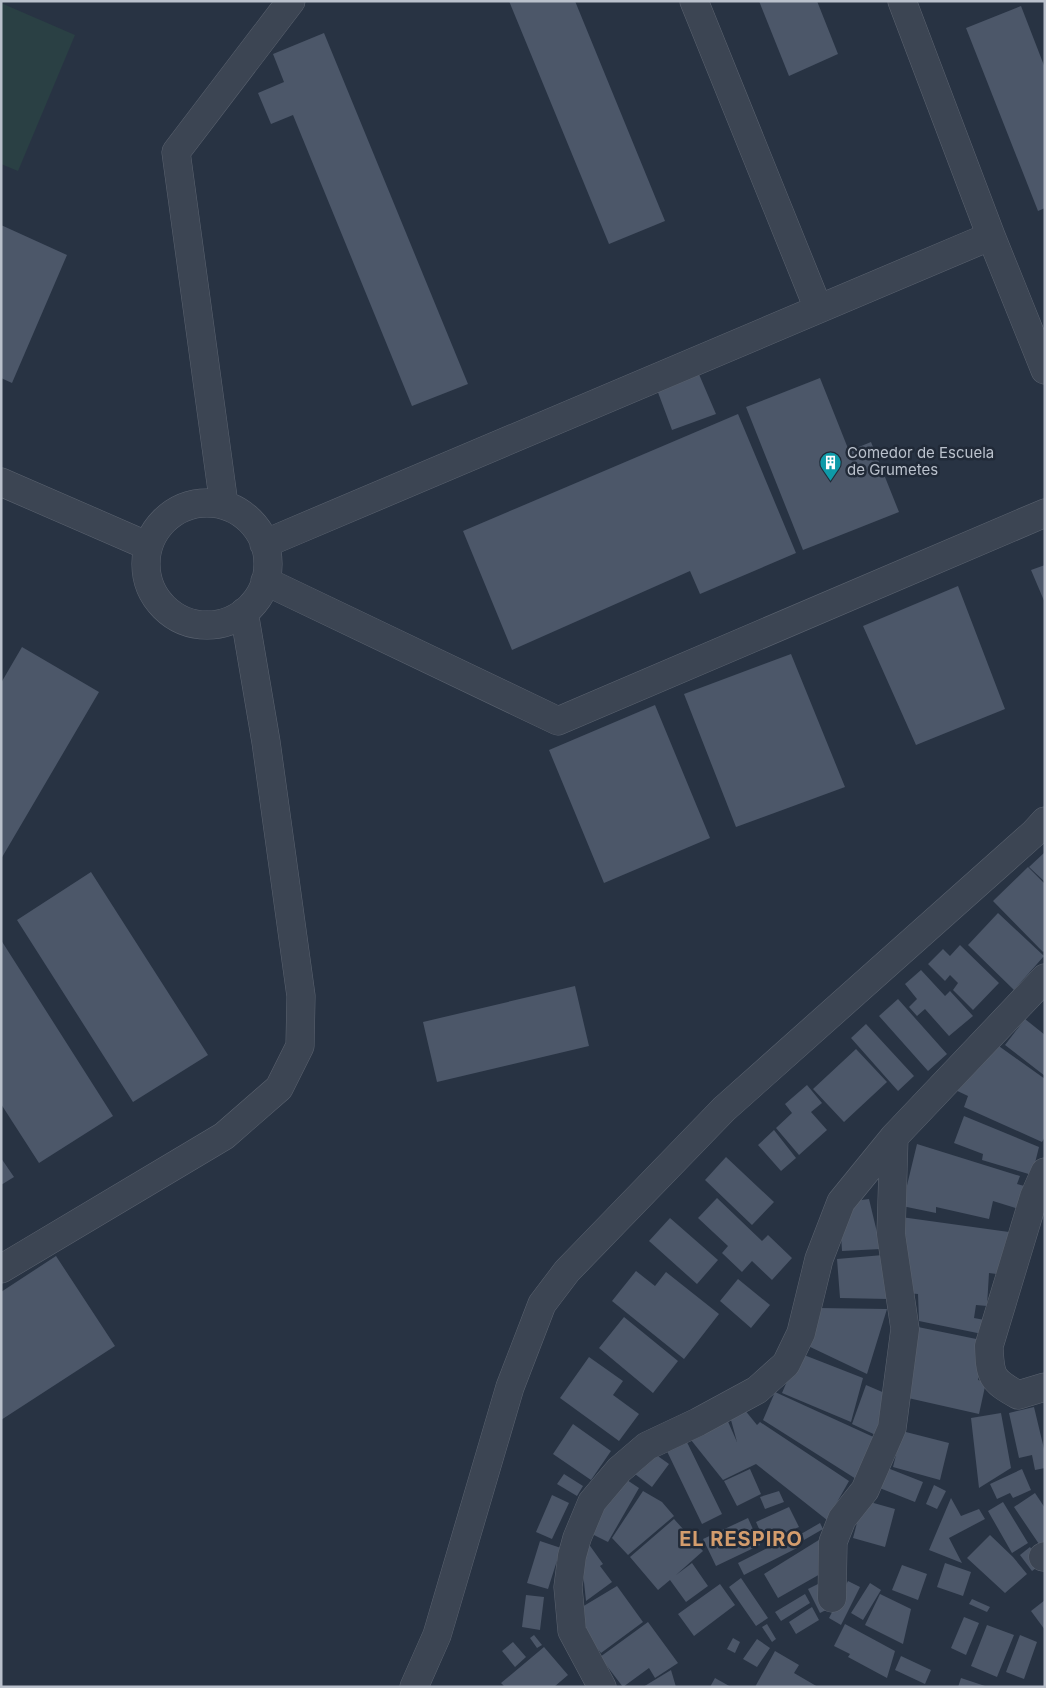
<svg xmlns="http://www.w3.org/2000/svg" width="1046" height="1688" viewBox="0 0 1046 1688" font-family="Inter,sans-serif">
  <style>
    .green { fill: #2a4044 }
    .building { fill: #4c5769 }
    .lines { fill: none; stroke-linecap: round; stroke-linejoin: round }
    .minor-casing { stroke: #5b6370; stroke-width: 29 }
    .minor { stroke: #3c4553; stroke-width: 28 }
    .labels { text-anchor: middle; stroke-width: 5; stroke-linejoin: round; paint-order: stroke }
    .poi-label { font-size: 15px; fill: #bac1cc; stroke: #212a38; text-anchor: start }
    .district-label { font-size: 20px; font-weight: bold; letter-spacing: 1px; fill: #d49d6d; stroke: #212a38 }
  </style>
  <rect width="100%" height="100%" fill="#283343"/>
  <path class="green" d="M1,3l74,32 -57,136 -17,-7z"/>
  <path class="building" d="M509,1h66l90,220 -56,23z
    M759,1h58l21,53 -49,22z
    M1021,6l24,62v140l-7,3 -72,-183z
    M324,33l144,351 -56,22 -119,-291 -22,9 -13,-31 26,-11 -11,-28z
    M1,225l66,30 -55,128 -11,-5z
    M698,372l18,42 -44,16 -16,-43z
    M820,378l29,73 22,-9 28,70 -96,38 -57,-143z
    M738,414l58,139 -96,41 -10,-23 -178,79 -49,-119z
    M1045,565v38l-14,-33z
    M958,586l47,123 -89,36 -53,-119z
    M22,647l77,45 -98,167v-176z
    M791,654l54,133 -109,40 -52,-133z
    M655,705l55,133 -106,45 -55,-133z
    M1045,852v30l-16,-15z
    M1028,867l17,17v66l-2,2 -50,-51z
    M91,872l117,183 -75,47 -116,-182z
    M998,913l46,43 -30,34 -46,-45z
    M1,940l112,176 -74,47 -38,-59z
    M960,945l39,38 -26,27 -20,-20 5,-7 -8,-8 -5,6 -17,-17 15,-15 7,7z
    M921,970l24,26 5,-5 23,25 -24,20 -24,-27 -8,7 -8,-9 8,-8 -12,-15z
    M575,986l14,60 -152,36 -14,-60z
    M898,999l49,55 -19,17 -49,-55z
    M1025,1019l20,16v41l-40,-31z
    M866,1024l48,52 -16,15 -47,-53z
    M989,1039l56,40v58l-3,5 -78,-35 4,-11 -19,-9z
    M856,1049l31,33 -43,40 -31,-33z
    M807,1085l15,18 -11,9 16,18 -28,25 -23,-27 16,-15 -7,-9z
    M964,1116l75,31 -7,28 -50,-15 1,-6 -29,-11z
    M774,1130l22,28 -15,13 -23,-26z
    M917,1144l103,32 -3,8 11,3 -6,23 -29,-9 -4,18 -53,-12v6l-34,-7z
    M726,1157l48,45 -22,23 -47,-45z
    M1,1158l13,19 -13,8z
    M717,1198l45,43 6,-6 24,23 -20,22 -20,-19 -10,11 -20,-19 6,-7 -30,-28z
    M869,1199l12,50 -39,2 -2,-34 7,-15z
    M901,1217l108,15 -5,43 -15,-2 -2,33 -11,-1 -2,13 16,3 -3,14 -68,-14 -1,-27 -11,-1z
    M670,1218l48,42 -21,24 -48,-43z
    M883,1255l5,44 -48,-1 -3,-39z
    M56,1256l59,90 -114,74v-128z
    M636,1271l19,15 11,-14 53,42 -35,45 -72,-58z
    M738,1279l32,26 -19,23 -31,-27z
    M818,1308l69,1 -20,65 -61,-29z
    M624,1317l54,44 -25,32 -54,-45z
    M918,1327l68,14 -8,39 8,2 -7,32 -71,-16z
    M799,1353l64,25 -12,44 -69,-29z
    M589,1357l34,24 -10,14 26,19 -20,27 -59,-43z
    M866,1385l28,12 -12,41 -30,-14z
    M775,1392l105,48 -16,44 -101,-64z
    M1034,1407l11,46v15l-10,2 -3,-15 -13,3 -10,-45z
    M744,1409l13,16 3,-3 89,59 -22,39 -71,-56 -33,16 -32,-40 35,-23 11,25 -6,-22z
    M1001,1413l10,55 -32,20 -8,-70z
    M573,1424l38,27 -20,29 -38,-26z
    M902,1431l47,12 -9,37 -47,-13z
    M683,1434l39,80 -20,10 -39,-81z
    M648,1449l21,15 -17,23 -21,-16z
    M885,1467l38,15 -8,20 -38,-15z
    M750,1469l11,25 -24,12 -13,-25z
    M1022,1469l9,21 -18,8 -3,-5 -13,6 -7,-15z
    M564,1474l19,12 -6,10 -20,-12z
    M618,1474l21,14 -31,54 -20,-10z
    M934,1485l12,6 -9,18 -11,-5z
    M643,1491l19,11 12,14 -46,39 -16,-17z
    M779,1491l5,11 -19,7 -5,-12z
    M1035,1493l10,15v45l-31,-46z
    M552,1495l17,8 -17,36 -16,-7z
    M951,1498l10,18 18,-7 6,10 -36,19 13,25 -33,-13z
    M863,1500l32,9 -10,38 -32,-9z
    M1003,1502l25,41 -16,10 -24,-42z
    M789,1507l10,20 -34,15 -9,-20z
    M748,1518l12,27 -44,21 -13,-27z
    M674,1519l29,32 -27,24 16,-12 16,23 -22,16 -16,-22 -12,10 -28,-33z
    M820,1523l3,6 -19,11 -3,-6z
    M990,1535l23,22 14,17 -22,19 -38,-35z
    M791,1536l6,12 -53,27 -6,-12z
    M822,1538l7,31 -51,29 -14,-24z
    M540,1541l21,7 -13,41 -21,-6z
    M588,1543l15,21 -3,2 12,16 -26,19 -6,-56z
    M1030,1547l12,17 -10,7 -12,-16z
    M945,1563l26,9 -8,24 -26,-9z
    M902,1565l25,9 -9,26 -26,-10z
    M741,1578l27,40 -12,8 -27,-39z
    M824,1581l6,27 -10,5 -12,-24z
    M848,1581l12,6 -19,38 -12,-7z
    M870,1583l11,7 -18,30 -12,-7z
    M720,1584l15,21 -41,31 -16,-22z
    M617,1586l26,36 -42,31 -17,-21 -2,-25z
    M805,1594l5,9 -29,18 -6,-9z
    M880,1594l31,15 -8,35 -38,-19z
    M526,1595l18,2 -4,33 -18,-3z
    M972,1599l18,8 -3,5 -18,-8z
    M1045,1600v30l-14,-19z
    M812,1607l7,13 -23,14 -7,-12z
    M964,1617l15,6 -13,32 -15,-7z
    M648,1622l30,41 -23,15 -6,-10 -26,19 -23,-30z
    M767,1624l9,15 -4,3 -10,-15z
    M845,1624l50,27 -8,27 -39,-21 2,-3 -16,-8z
    M987,1625l27,10 -17,42 -26,-11z
    M534,1635l8,10 -5,3 -7,-10z
    M1020,1635l17,7 -13,37 -18,-7z
    M733,1638l7,4 -5,11 -8,-4z
    M757,1639l13,9 -13,19 -14,-8z
    M513,1642l13,15 -11,10 -13,-16z
    M544,1647l24,28 -14,12h-49l-4,-4z
    M775,1651l24,14 -5,8 24,14h-63z
    M901,1656l30,14 -6,14 -30,-14z
    M671,1670l5,17h-33z
    M715,1678l16,9h-21z
    M961,1678l24,8v1h-27z"/>
  <g class="lines">
    <defs>
      <path id="minor" d="M694,1l124,307
        M991,236l54,134
        M1,482l147,64
        M146 564a61 61 0 1 1 122 0a61 61 0 1 1-122 0Z
        M224,505l-48,-353 115,-151
        M264,544l727,-308 -89,-235
        M265,581l293,140 487,-208
        M1045,1172l-11,25 -45,149c1,30 2,34 29,49l27,-8
        M1,1269l223,-133 55,-48 21,-42 1,-50 -35,-254 -22,-130
        M1043,1557l2,-1
        M832,1598l1,-56 9,-23 23,-29 27,-62 13,-99 -14,-95 3,-97
        M414,1687l23,-52 73,-248 32,-83 25,-33 157,-162 310,-276 11,-12
        M602,1687l-30,-56 -4,-44 4,-31 5,-18 15,-36 27,-32 28,-24 51,-24 59,-32 29,-26 15,-31 18,-74 22,-57 53,-65 151,-159"/>
    </defs>
    <use href="#minor" class="minor-casing"/>
    <use href="#minor" class="minor"/>
  </g>
  <defs>
    <symbol id="building-pin" viewBox="-11 -11 22 30"><path d="M0 17L-7.5 6A9.5 9.5 0 1 1 7.5 6Z" fill="#0f9aa8" stroke="#212a38"/><path d="M-4-6H4V6H1V3H-1V6H-4ZM-2.5-4.3h1.7v1.8h-1.7ZM.8-4.3h1.7v1.8H.8ZM-2.5-1h1.7V.8h-1.7ZM.8-1h1.7V.8H.8Z" fill="#fff"/></symbol>
  </defs>
  <g fill-rule="evenodd">
    <use href="#building-pin" x="818" y="450" width="25" height="34"/>
  </g>
  <g class="labels">
    <g class="poi-label">
      <text x="847" y="458">Comedor de Escuela<tspan x="847" dy="17">de Grumetes</tspan></text>
    </g>
    <g class="district-label">
      <text x="741" y="1546">EL RESPIRO</text>
    </g>
  </g>
  <rect width="1046" height="1688" fill="none" stroke="#bac1cc" stroke-width="5"/>
</svg>
